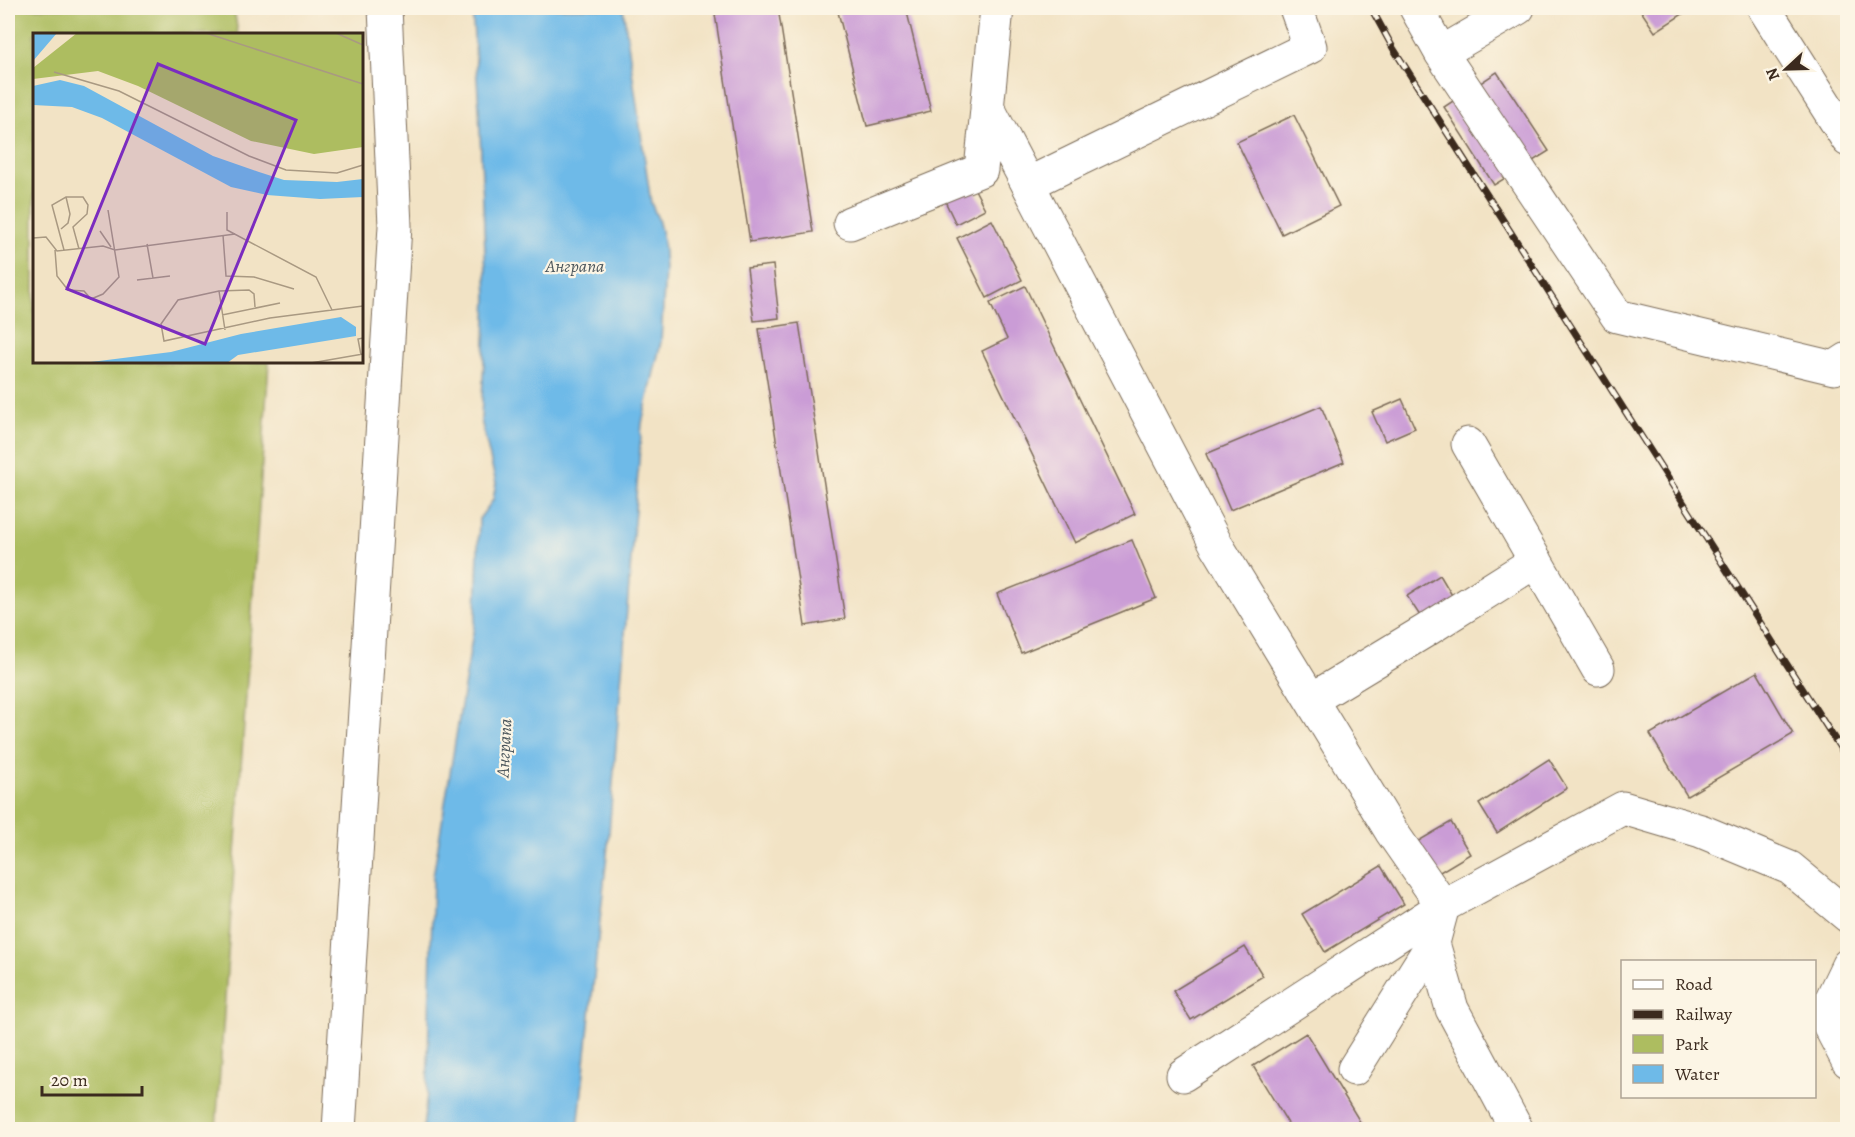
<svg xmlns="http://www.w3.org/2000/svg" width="1855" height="1137" viewBox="0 0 1855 1137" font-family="Alegreya,serif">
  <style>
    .green { fill: #adbd60; stroke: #74743f; stroke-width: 1.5 }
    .water { fill: #6ebae8; stroke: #547283; stroke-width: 1.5 }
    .building { fill: #ca9cd6 }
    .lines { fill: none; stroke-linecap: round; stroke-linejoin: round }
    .minor-casing { stroke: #7b6b58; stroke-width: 35 }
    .minor { stroke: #fff; stroke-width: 33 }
    .rail-casing { stroke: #3b2a1e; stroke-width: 7 }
    .rail { stroke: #fcf5e5; stroke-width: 4.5; stroke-dasharray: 14; stroke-linecap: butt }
    .labels { text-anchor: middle; stroke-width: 4.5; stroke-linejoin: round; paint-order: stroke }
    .water-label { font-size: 18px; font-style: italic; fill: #4a555b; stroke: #fcf5e5 }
    .inset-road { fill: none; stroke: #a99982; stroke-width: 1.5 }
    .view { fill: #7b2cbf; fill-opacity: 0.15; stroke: #7b2cbf; stroke-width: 3 }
    .inset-edge { fill: none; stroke: #3b2a1e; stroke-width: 3 }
  </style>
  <rect width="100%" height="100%" fill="#fcf5e5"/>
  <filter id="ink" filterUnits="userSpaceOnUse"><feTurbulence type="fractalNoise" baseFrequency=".0167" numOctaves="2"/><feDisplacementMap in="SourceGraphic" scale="12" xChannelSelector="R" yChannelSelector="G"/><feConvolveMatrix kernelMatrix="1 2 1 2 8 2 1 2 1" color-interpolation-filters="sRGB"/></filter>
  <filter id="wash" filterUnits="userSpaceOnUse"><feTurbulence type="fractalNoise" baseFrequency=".008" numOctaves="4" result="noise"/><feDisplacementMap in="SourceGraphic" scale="24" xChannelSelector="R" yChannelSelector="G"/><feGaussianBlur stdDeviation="1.35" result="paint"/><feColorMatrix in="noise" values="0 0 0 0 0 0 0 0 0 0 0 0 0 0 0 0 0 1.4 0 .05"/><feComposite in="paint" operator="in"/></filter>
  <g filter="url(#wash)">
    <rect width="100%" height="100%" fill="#f2e3c5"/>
    <path class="green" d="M8,8h226l4,26h-204v328h235l-53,767h-208z"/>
    <path class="water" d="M472,8h151l28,195 7,16 5,20 2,30 -4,73 -19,81 -34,422 -30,284h-155l4,-36 6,-216 43,-263 3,-95 14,-19 3,-17 -15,-63 6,-122 -8,-190z"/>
    <g id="blocks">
      <path class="building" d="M757,8h21l35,224 -63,10 -35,-228z
        M837,8h69l25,103 -64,15z
        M1639,8h53l-37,24z
        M1497,72l52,79 -55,34 -50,-78z
        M1294,115l45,91 -57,28 -45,-92z
        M972,184l13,25 -29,15 -12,-25z
        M992,220l30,60 -35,18 -30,-60z
        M773,265l6,53 -25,3 -7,-53z
        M1025,286l110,228 -60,29 -93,-192 25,-12 -17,-36z
        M799,323l46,296 -40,7 -46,-297z
        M1402,399l13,29 -30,13 -13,-29z
        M1321,406l23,56 -114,48 -24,-56z
        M1132,540l24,58 -135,55 -24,-59z
        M1440,575l16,27 -32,20 -17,-26z
        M1757,672l36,62 -106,62 -37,-62z
        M1549,759l18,29 -70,45 -18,-29z
        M1451,822l19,32 -35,21 -20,-32z
        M1381,866l23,38 -79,48 -23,-38z
        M1245,947l18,29 -72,44 -18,-29z
        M1306,1033l59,97h-73l-39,-64z"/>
    </g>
  </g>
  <g filter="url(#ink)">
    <use href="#blocks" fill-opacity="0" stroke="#7b6b58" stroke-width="1.5"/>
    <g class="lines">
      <defs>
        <path id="minor" d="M1416,8l25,45 77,-45
          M1764,8l84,132
          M1441,53l176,263 217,52 14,-9
          M987,106l229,438 175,287 52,75 -10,37 19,66 65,121
          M1028,184l282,-137 -14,-39
          M850,223l131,-53 16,-162
          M1468,444l130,225
          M1311,700l114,-69 111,-70
          M1848,965l-24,50 24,46
          M1354,1069l79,-126
          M1183,1075l260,-169 180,-98 78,23 89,37 58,48
          M339,1130l56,-904 -10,-218"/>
      </defs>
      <use href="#minor" class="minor-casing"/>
      <use href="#minor" class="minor"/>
      <defs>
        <path id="rail" d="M1371,8l22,40 455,712"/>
      </defs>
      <use href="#rail" class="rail-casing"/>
      <use href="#rail" class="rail"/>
    </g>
  </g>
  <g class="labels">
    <g class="water-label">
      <text x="575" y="272">Анграпа</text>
      <text transform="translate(504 748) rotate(-87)" y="6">Анграпа</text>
    </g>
  </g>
  <g transform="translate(33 33)">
    <rect width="330" height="330" fill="#f2e3c5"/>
    <path d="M44,0h286v114l-49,7 -63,-13 -113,-55 -40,-15 -65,8v-11z" fill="#adbd60"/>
    <path d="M0,0h24l-24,28zM27,47l24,6 129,70 46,16 25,8 53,2 26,-3v18l-43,2 -53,-4 -36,-8 -129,-69 -30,-11 -39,-2v-19zM308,284l15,10v9l-118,19 -11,8h-144l88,-11 70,-18z" fill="#6ebae8"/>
    <path class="inset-road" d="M173,0l157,51M303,0l27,12M21,39l65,19 130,65 37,14 51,3 26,-8M194,179v18l89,47 16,33M28,196l7,-6 2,-9 -4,-17M67,198l11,16M190,202l3,41 28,1 40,12M0,205l13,-1 11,14 46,-5 12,4 120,-16M114,211l6,34M22,217l2,26 11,14 16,1 7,8 12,-5 16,-17 -11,-67M31,217l-12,-45 14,-8h17l5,8 -1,9 -14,13 6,22M104,247l33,-4M186,258l-41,9 -17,24 3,17 106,-23 93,-12M189,282l58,-12M192,297l-6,-39 30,-1 5,4 1,13M328,322l-3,-16 5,-1M278,330l52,-9"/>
    <path class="view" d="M125,31l138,56 -91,224 -138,-55z"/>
    <rect width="330" height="330" class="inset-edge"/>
  </g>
  <rect width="1855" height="1137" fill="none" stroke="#fcf5e5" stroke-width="30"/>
  <rect x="1621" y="960" width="195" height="138" fill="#fcf5e5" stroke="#afa495" stroke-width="1.5"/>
  <rect x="1633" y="980" width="30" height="9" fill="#ffffff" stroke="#afa495" stroke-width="1.5"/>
  <text x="1675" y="990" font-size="18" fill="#3b2a1e">Road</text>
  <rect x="1633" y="1010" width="30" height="9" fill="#3b2a1e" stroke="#afa495" stroke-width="1.5"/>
  <text x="1675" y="1020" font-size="18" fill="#3b2a1e">Railway</text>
  <rect x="1633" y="1035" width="30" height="18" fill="#adbd60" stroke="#afa495" stroke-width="1.5"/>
  <text x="1675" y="1050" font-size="18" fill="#3b2a1e">Park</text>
  <rect x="1633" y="1065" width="30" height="18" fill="#6ebae8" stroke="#afa495" stroke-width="1.5"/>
  <text x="1675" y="1080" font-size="18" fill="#3b2a1e">Water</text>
  <g transform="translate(1786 69) rotate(248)" stroke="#fcf5e5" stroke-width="4.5" paint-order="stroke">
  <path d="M0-4.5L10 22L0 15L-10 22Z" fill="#3b2a1e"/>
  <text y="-9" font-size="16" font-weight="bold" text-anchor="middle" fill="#3b2a1e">N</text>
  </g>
  <path d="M42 1086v9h100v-9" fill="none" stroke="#3b2a1e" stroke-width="3"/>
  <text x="51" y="1086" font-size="18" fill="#3b2a1e" stroke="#fcf5e5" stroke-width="4.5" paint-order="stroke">20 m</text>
</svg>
